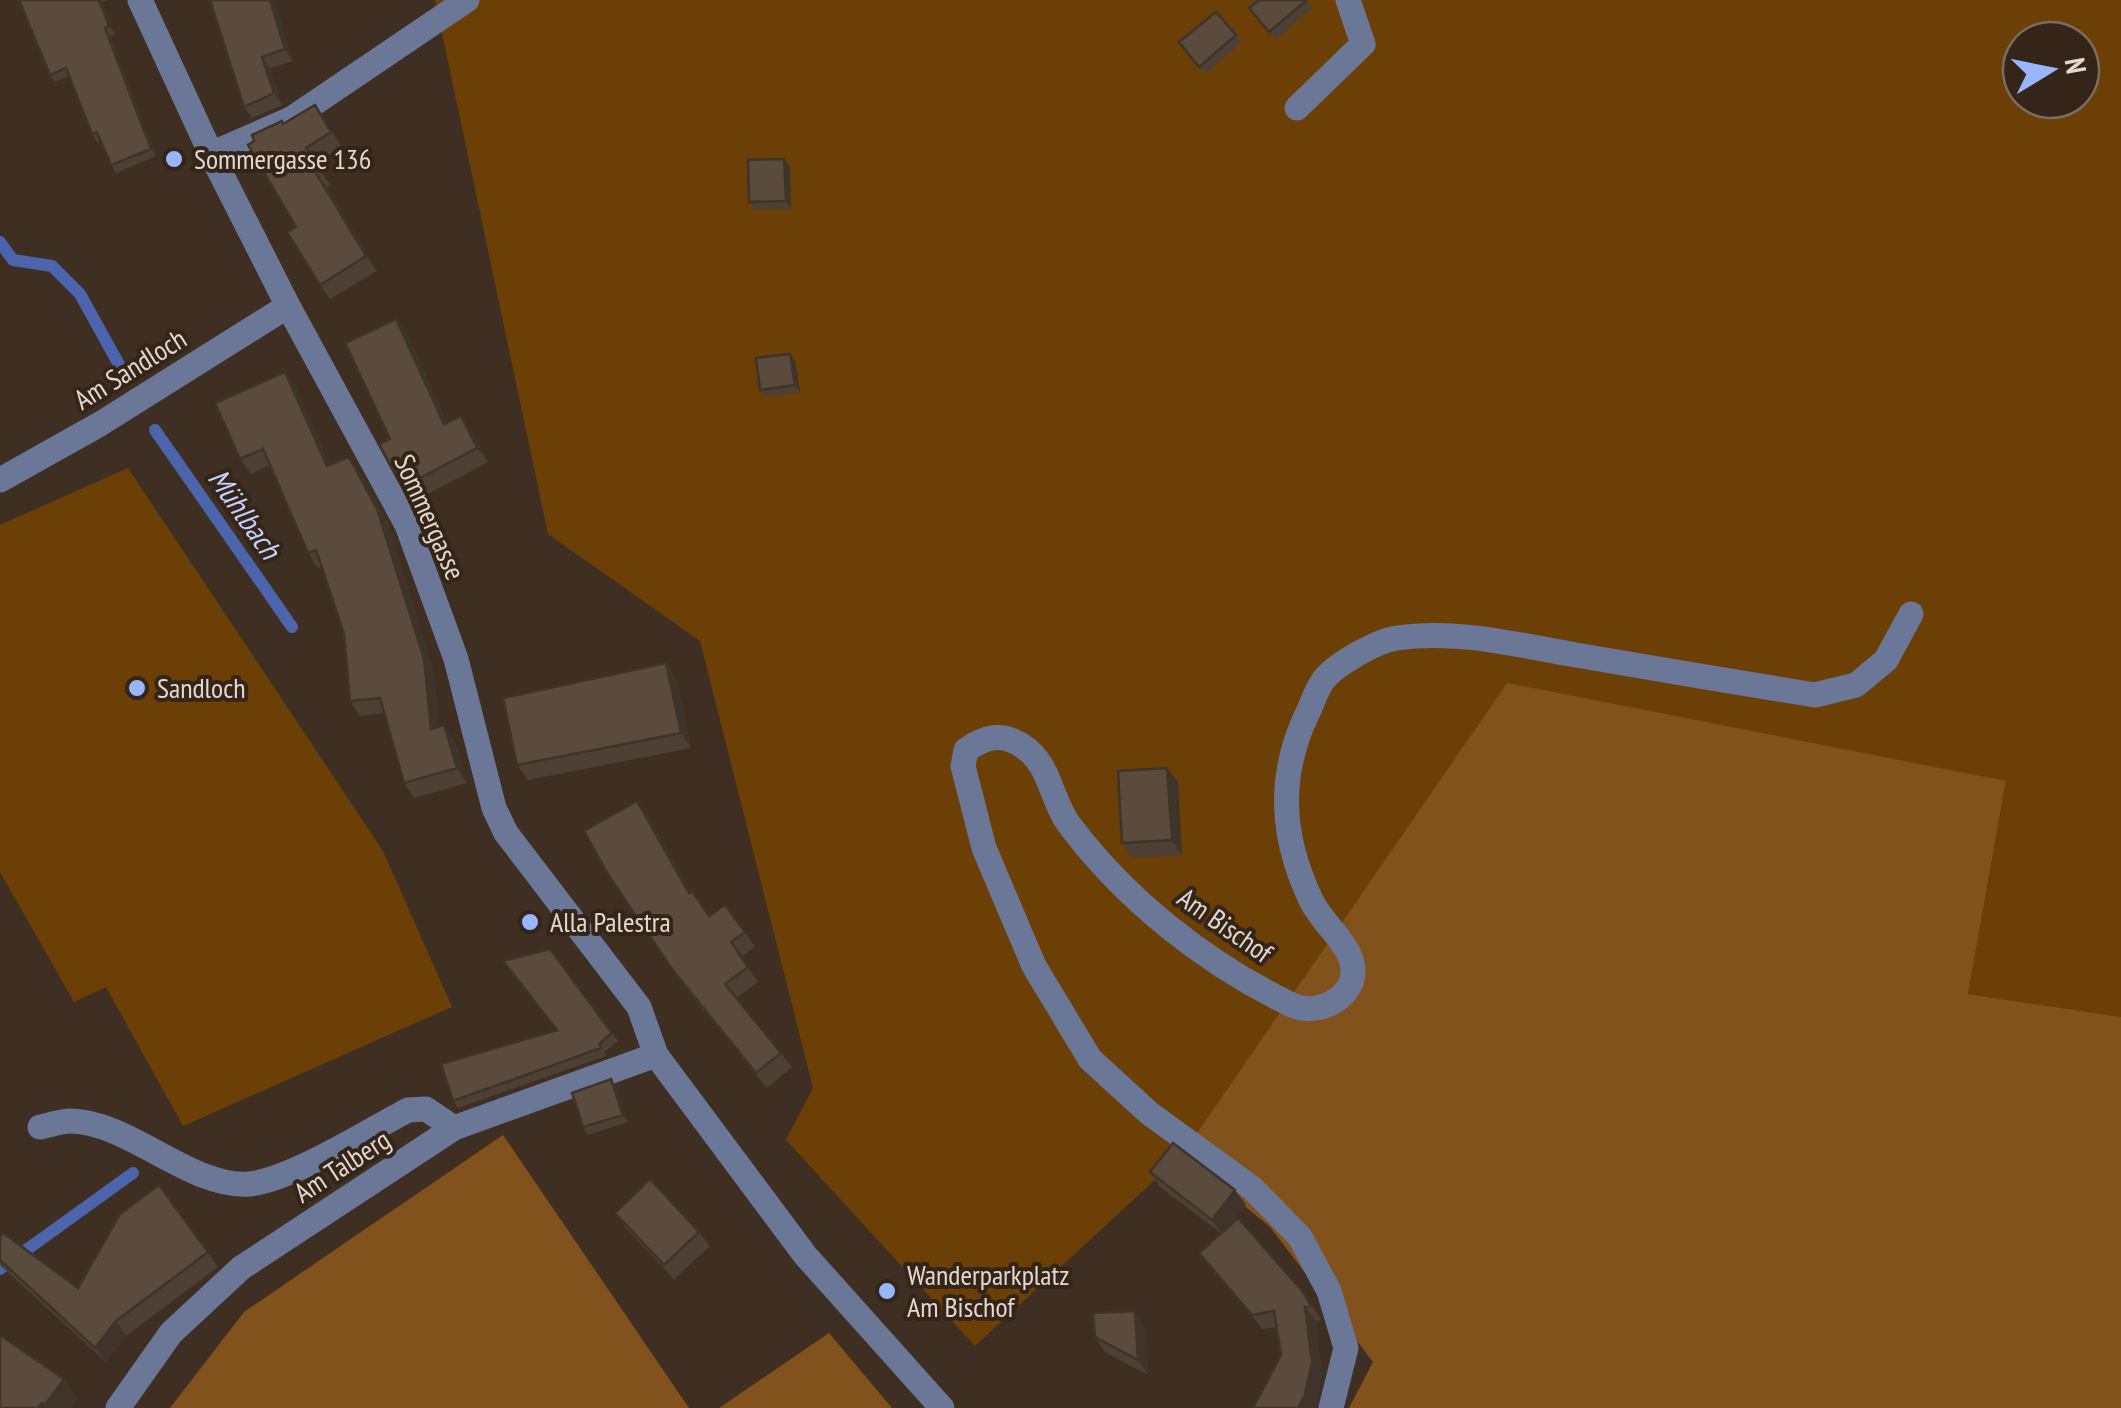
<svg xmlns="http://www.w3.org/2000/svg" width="2121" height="1408" viewBox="0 0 2121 1408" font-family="'PT Sans Narrow',sans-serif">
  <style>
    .green { fill: #6c3f06; fill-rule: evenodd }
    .forest { fill: #82521d }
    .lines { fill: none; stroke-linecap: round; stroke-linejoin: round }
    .stream { stroke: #4c64ab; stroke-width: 12 }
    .minor { stroke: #6a7797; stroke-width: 25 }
    .wall { fill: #4d4034 }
    .shaded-wall { fill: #3f342a }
    .building { fill: #5a4b3c; stroke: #3f342a; stroke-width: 2.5 }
    .poi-dot { fill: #99b5fd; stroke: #342518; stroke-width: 4 }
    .labels { text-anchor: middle; stroke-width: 8; stroke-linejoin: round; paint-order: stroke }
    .poi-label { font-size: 28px; fill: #e2d8d0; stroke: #342518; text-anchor: start }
    .street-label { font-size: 28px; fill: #e2d8d0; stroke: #342518 }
    .water-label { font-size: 30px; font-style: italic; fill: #c3d3fb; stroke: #342518 }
  </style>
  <rect width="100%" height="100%" fill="#3e2f22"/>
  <path class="green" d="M435,0h1686v1017l-153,-23 38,-212 -824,373 -207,191 -189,-206 27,-52 -113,-447 -152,-107zM2021,40h60v60h-60z
    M128,468l255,383 69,156 -269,119 -77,-139 -32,15 -74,-130v-347z"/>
  <path class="forest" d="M1507,683l499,98 -38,213 153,23v391h-772l24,-46 -103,-135 -88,-72z
    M503,1135l186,273h-519l74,-96z
    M829,1333l63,75h-173z"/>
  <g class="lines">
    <path class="stream" d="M0,242l13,18 39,6 28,28 42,76
      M155,430l137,197
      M0,1269l133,-96"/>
    <path class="minor" d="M140,0l71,154 77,152 119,219 49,134 38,149 12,25 133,174 17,48 149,200 137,153
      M1297,108l66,-64 -15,-44
      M211,154l80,-35 176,-119
      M0,480l100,-56 188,-118
      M40,1127c10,-2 21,-6 30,-6 58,0 122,68 179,63 42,-4 119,-53 159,-74l18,-1 28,19
      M118,1408l53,-75 70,-65 213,-140 202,-73
      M1331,1408l15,-60 -17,-57 -29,-54 -48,-49 -103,-75 -59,-54 -56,-93 -50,-118 -21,-82 3,-16c19,-13 35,-18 55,-5 31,19 29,56 50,82 56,74 137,138 221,178 27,13 68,-10 60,-42 -5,-22 -31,-41 -41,-63 -30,-63 -34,-124 -3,-188 5,-10 9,-25 17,-34 13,-15 52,-37 72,-40 60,-9 120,7 179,17 80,14 159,27 239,40l41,-10 30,-25 25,-46"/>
  </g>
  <path class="wall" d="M19,0h87l-4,3 13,31 -5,2 46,120 -40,17 -5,-8 -11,-24 -3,1 -5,-8 -23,-58 -14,6 -5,-7z
    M274,0l19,61 -23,7 12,37 -30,13 -8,-11z
    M1306,0l6,8 -37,32 -26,-32z
    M1236,35l5,8 -36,31 -26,-32z
    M315,105l27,42 -26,16 14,22 -3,2 50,84 -47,28 -10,-14 -24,-58 -12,-103z
    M784,159l6,8 1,42 -36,1 -6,-8z
    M396,319l11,15 40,89 24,7 17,32 -75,40 -10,-15 -13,-48z
    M795,361l5,31 -34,5 -6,-7z
    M285,372l10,14 35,79 29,6 29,52 46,151 5,52 15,13 13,44 -53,15 -10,-15 -20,-70 -24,3 -10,-15 -6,-67 -23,-67 -3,1 -10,-15 -38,-88 -19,9 -11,-15z
    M666,663l10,15 15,70 -163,32 -11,-15z
    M1167,768l11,14 4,73 -50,3 -10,-15z
    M648,816l43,76 18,24 36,16 10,15 -14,10 17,25 -22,16 56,69 -25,21 -85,-104 -73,-108z
    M550,949l68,92 -14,11 2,4 -148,52 -5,-7 104,-70z
    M611,1079l5,8 12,35 -40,13 -5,-8z
    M1150,1172l96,33 -16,20 73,67 10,15 8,13 -5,1 6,56 -41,-22 -4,-28 -14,2 -54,-62 -10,-14 22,-20 -61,-46z
    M159,1185l59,82 -92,69 -20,26 -106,-97v-29l78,52z
    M615,1213l84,19 11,14 -36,33 -49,-52z
    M1145,1325l3,50 -43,-23 -10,-15z"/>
  <path class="shaded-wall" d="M99,0l3,3 13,31 -6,-8z
    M270,0h4l19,61 -8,-12z
    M105,28l5,8 46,120 -5,-7z
    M262,57l8,11 12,37 -8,-12z
    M784,159l6,8 1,42 -5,-8z
    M316,173l11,14 50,84 -11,-15z
    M396,319l11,15 47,105 -10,-15z
    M790,354l5,7 5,31 -5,-7z
    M285,372l10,14 42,95 -10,-15z
    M461,416l10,14 17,32 -11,-14z
    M349,457l10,14 29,52 46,151 7,69 -10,-14z
    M666,663l10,15 15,70 -10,-15z
    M444,725l10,14 13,44 -10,-15z
    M1167,768l11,14 4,73 -10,-15z
    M637,801l11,15 52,91 -11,-14z
    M611,1079l5,8 12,35 -5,-7z
    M1235,1190l11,15 -23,30 -11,-15z
    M1305,1307l11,14 6,56 -6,31h-18z
    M1135,1311l10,14 3,50 -10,-15z
    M116,1321l10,15 -20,26 -11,-14z
    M64,1379l14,19 -8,10h-23l-2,-3z"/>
  <path class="building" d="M19,0h80l10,26 -4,2 46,121 -40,16 -14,-33 -5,2 -26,-66 -16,7z
    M210,0h60l15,49 -23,8 12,36 -30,14z
    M1259,0h47v1l-37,31 -20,-24z
    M1216,12l20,23 -37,32 -20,-25z
    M315,105l16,27 -25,16 14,22 -4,3 50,83 -46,29 -33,-53 9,-5 -48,-82 6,-4 -2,-6 30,-14 1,3z
    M784,159l2,42 -37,1 -1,-42z
    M396,319l48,105 17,-8 16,32 -74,39 -24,-43 11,-5 -45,-96z
    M790,354l5,31 -35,5 -4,-32z
    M285,372l42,94 22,-9 28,52 47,150 7,70 13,-4 13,43 -53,15 -24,-85 -30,3 -6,-67 -28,-84 -8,3 -45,-104 -23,10 -25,-56z
    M666,663l15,70 -164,32 -14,-67z
    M1167,768l5,72 -50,3 -4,-72z
    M637,801l52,92 3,-2 17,25 16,-11 20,27 -14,10 17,25 -23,17 56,69 -25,20 -84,-104 -63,-93 -25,-45z
    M550,949l62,84 -13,11 2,4 -148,53 -12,-37 116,-34 -54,-69z
    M611,1079l12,36 -40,12 -11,-34z
    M1173,1143l62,47 -23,30 -62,-48z
    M650,1179l49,53 -35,33 -49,-52z
    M159,1185l49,67 -92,69 -21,27 -95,-88v-24l3,-3 75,55 42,-74z
    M1238,1218l65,74 8,14 -6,1 7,55 -7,33 -7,13h-45l28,-53 -7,-44 -22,4 -53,-62z
    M1135,1311l3,49 -43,-23 -2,-24z
    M0,1335l64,44 -19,26 -3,-2 -4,5h-38z"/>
  <g class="poi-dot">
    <circle cx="174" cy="159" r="10"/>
    <circle cx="137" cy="688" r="10"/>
    <circle cx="530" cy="922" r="10"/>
    <circle cx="887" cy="1291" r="10"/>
  </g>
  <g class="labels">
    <g class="poi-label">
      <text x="194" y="169">Sommergasse 136</text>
      <text x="157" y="698">Sandloch</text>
      <text x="550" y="932">Alla Palestra</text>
      <text x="907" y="1285">Wanderparkplatz<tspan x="907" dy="32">Am Bischof</tspan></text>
    </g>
    <g class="street-label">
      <text transform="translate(130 369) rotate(-32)" y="10">Am Sandloch</text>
      <text transform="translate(430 517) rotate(66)" y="10">Sommergasse</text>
      <text transform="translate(1225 925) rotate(35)" y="10">Am Bischof</text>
      <text transform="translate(342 1166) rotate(-33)" y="10">Am Talberg</text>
    </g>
    <g class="water-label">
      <text transform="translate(244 514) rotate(55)" y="10">Mühlbach</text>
    </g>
  </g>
  <g transform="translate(2051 70) rotate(80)"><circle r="48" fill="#342518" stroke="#7a6d62" stroke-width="2.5"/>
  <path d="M0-8L18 38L0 25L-18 38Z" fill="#99b5fd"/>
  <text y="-15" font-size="28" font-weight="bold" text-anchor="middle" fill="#e2d8d0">N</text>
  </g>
</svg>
